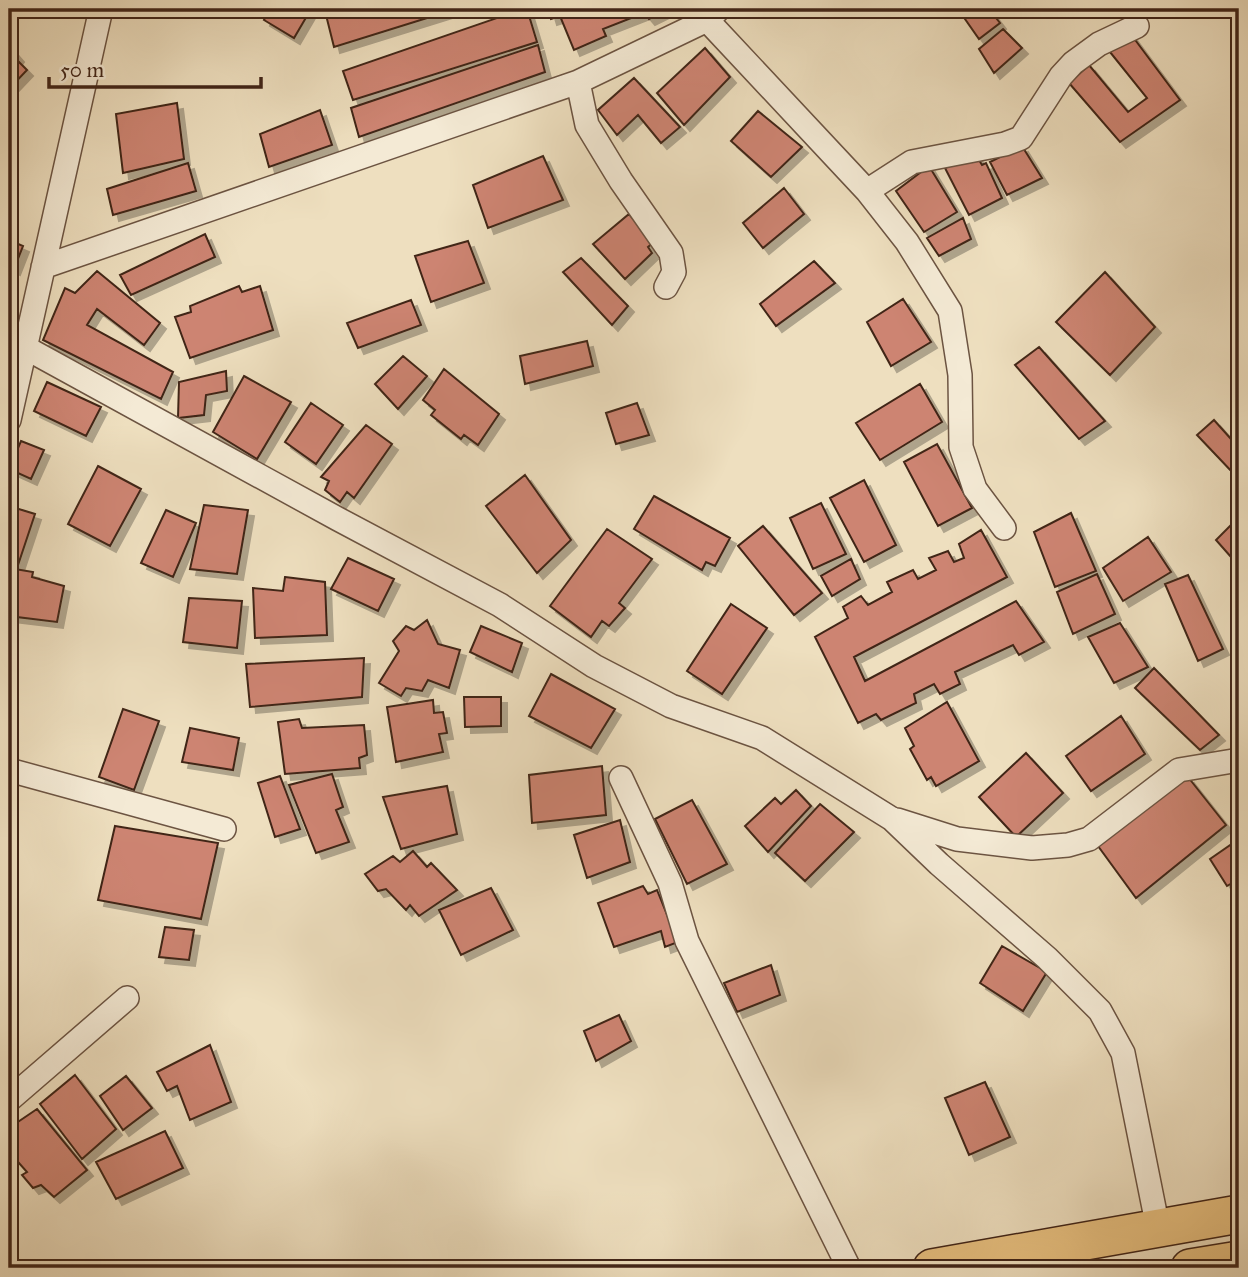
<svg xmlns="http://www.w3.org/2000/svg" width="1248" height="1277" viewBox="0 0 1248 1277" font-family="'IM FELL Great Primer',serif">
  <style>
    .building { fill: #cd8472; stroke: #412518; stroke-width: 2; filter: url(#shadow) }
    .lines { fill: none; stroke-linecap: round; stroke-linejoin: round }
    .street-casing { stroke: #6c5442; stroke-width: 26 }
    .primary-casing { stroke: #412518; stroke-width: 40 }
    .street { stroke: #f4ead5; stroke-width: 23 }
    .primary { stroke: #e7c080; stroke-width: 37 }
  </style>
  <defs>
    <filter id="shadow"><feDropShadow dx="6" dy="6" stdDeviation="0" flood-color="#0004"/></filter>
  </defs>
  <rect width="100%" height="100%" fill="#eedfbf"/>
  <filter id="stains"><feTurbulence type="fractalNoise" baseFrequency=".00286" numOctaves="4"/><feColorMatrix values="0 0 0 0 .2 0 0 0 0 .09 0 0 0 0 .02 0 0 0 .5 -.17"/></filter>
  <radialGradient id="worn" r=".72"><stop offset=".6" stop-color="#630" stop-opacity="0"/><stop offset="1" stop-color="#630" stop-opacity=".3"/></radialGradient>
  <path class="building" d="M270,9h41l-17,29 -30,-18z
    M332,9h124l-122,38 -9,-36z
    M523,9h4l10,33 -184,58 -10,-29z
    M548,9h121l-20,10 -5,-6 -41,16 3,7 -32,14 -14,-34 -9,3z
    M958,9h31l11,14 -21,16z
    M1003,29l19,19 -28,25 -15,-24z
    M1130,33l50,67 -60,42 -51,-59 20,-18 39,47 19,-14 -37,-46z
    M538,45l7,27 -186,65 -8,-29z
    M9,46l9,10 -2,3 11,11 -18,19z
    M705,48l25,29 -46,48 -27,-32z
    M634,78l46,49 -19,16 -23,-28 -21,20 -19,-25z
    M177,103l7,56 -61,14 -7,-59z
    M320,110l12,35 -63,22 -9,-33z
    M758,111l44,36 -31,30 -40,-36z
    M1022,146l20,32 -35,17 -17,-33z
    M976,155l6,10 4,-2 16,35 -33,17 -24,-47z
    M543,156l20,44 -75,28 -15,-43z
    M188,163l8,28 -83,24 -6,-26z
    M929,166l28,46 -33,20 -28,-41z
    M784,188l20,26 -41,34 -20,-25z
    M629,214l25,28 -6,5 4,6 -27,26 -32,-35z
    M963,218l8,21 -32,17 -12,-18z
    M205,234l10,23 -84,38 -11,-20z
    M9,240l14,6 -9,23 -5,-3z
    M468,241l16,42 -53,19 -16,-46z
    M581,258l47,48 -16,19 -49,-53z
    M814,261l21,22 -59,43 -16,-22z
    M97,271l63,52 -16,22 -47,-36 -10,16 86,47 -12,27 -118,-59 22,-52 10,5z
    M1105,272l50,55 -45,48 -54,-53z
    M239,286l3,6 18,-6 13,44 -83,28 -15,-41 16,-5 -1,-6z
    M903,299l28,43 -40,24 -24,-44z
    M411,300l10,25 -63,23 -11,-25z
    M587,341l6,25 -68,18 -5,-28z
    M1039,347l66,74 -26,18 -64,-74z
    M403,356l24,20 -29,33 -23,-25z
    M444,369l55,45 -21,31 -14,-10 -3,4 -30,-24 4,-5 -12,-10z
    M226,371l1,20 -21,4 -2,20 -26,3 1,-36z
    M244,376l47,26 -34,57 -44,-27z
    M47,382l54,25 -15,29 -52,-25z
    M920,384l22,38 -62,38 -24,-37z
    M311,403l32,22 -27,39 -31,-22z
    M637,403l12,32 -33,9 -10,-31z
    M1214,420l25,28v23l-4,4 -38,-40z
    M366,425l26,19 -38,54 -7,-6 -7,10 -15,-12 4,-9 -8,-4z
    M21,441l23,9 -13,29 -22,-10z
    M937,444l35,64 -34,18 -34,-64z
    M98,466l43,23 -31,57 -42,-22z
    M525,475l46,65 -34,33 -51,-67z
    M864,480l32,65 -32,17 -34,-64z
    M654,496l76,42 -15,28 -9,-4 -4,8 -68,-41z
    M821,503l25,51 -33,15 -23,-51z
    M204,505l44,5 -11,64 -47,-5z
    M9,506l26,8 -18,54 -8,-2z
    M166,510l30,13 -23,54 -32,-14z
    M1071,513l25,58 -41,16 -21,-55z
    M1239,517v49l-23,-26z
    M763,526l59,67 -28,22 -56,-69z
    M607,529l45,30 -33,44 6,5 -16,18 -7,-5 -11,16 -41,-31z
    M981,530l26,47 -153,80 11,24 151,-80 28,41 -25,13 -6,-10 -58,27 5,12 -20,10 -6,-10 -20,10 2,9 -35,17 -5,-6 -18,9 -43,-86 33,-19 -5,-11 18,-11 7,9 24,-13 -5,-10 26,-12 5,9 18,-9 -7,-12 19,-7 6,11 10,-4 -5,-14z
    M1148,537l23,35 -48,29 -20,-33z
    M348,558l46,21 -16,32 -47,-22z
    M851,559l9,20 -28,17 -11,-20z
    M9,568l24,4 -1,5 32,9 -7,36 -48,-6z
    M1097,574l18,40 -42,20 -16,-42z
    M1188,575l35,74 -25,12 -33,-77z
    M285,577l40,5 2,53 -72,3 -2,-50 30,3z
    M189,598l53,3 -5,47 -54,-6z
    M731,604l36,24 -45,66 -35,-23z
    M427,620l11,24 22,6 -11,38 -21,-8 -6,11 -16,-3 -5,8 -22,-13 20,-32 -6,-10 13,-15 8,4z
    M1120,623l28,44 -34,16 -26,-46z
    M481,626l41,17 -10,29 -42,-20z
    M364,658l-2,39 -112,10 -4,-43z
    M1154,668l65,67 -19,15 -65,-62z
    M551,674l64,35 -24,39 -62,-32z
    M464,697h37v29l-36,1z
    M433,700l1,13 9,-1 4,21 -8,1 4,18 -47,10 -9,-55z
    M947,702l32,59 -43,25 -5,-9 -4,3 -17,-31 4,-3 -9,-18z
    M123,709l36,12 -25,69 -35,-13z
    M1121,716l24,38 -54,37 -25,-35z
    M299,719l3,9 62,-3 3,30 -8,3 1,10 -75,6 -7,-52z
    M190,728l49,10 -6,32 -51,-8z
    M1026,753l37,40 -47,44 -37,-40z
    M602,766l4,49 -74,8 -3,-48z
    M332,774l11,33 -7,3 13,32 -33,11 -27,-68z
    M280,776l20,53 -25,8 -17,-54z
    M1188,777l38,48 -90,73 -38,-52z
    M447,786l10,48 -56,15 -18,-52z
    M796,790l15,16 -43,46 -23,-26 30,-28 6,6z
    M692,800l35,64 -40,20 -32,-65z
    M820,804l34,28 -49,49 -30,-28z
    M620,820l10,42 -43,16 -13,-43z
    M115,826l103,17 -17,76 -103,-19z
    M1239,839v40l-12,7 -17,-27z
    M413,851l14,16 4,-4 26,27 -38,26 -9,-11 -4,5 -20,-21 -8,2 -13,-17 28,-18 7,6z
    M643,886l5,8 9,-4 21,52 -13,5 -4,-16 -47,16 -16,-44z
    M491,888l22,42 -52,25 -22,-45z
    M165,927l29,3 -5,30 -30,-3z
    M1002,946l45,26 -24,39 -43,-28z
    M771,965l9,30 -43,17 -13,-29z
    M619,1015l12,26 -35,20 -12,-30z
    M210,1045l21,57 -41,18 -13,-34 -10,5 -10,-19z
    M75,1075l41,54 -34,30 -42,-55z
    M126,1076l26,32 -29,22 -23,-34z
    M985,1082l25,55 -41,18 -24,-57z
    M37,1109l50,61 -33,27 -13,-12 -8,3 -11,-13 5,-3 -16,-18 -2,2v-28z
    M165,1131l18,37 -67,31 -20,-37z"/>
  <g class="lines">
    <defs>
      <path id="street" d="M707,20l160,171 40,51 43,69 10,64 1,72 14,42 29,39
        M578,82l9,43 34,56 50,72 3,19 -8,15
        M867,191l45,-29 93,-18 16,-6 40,-62 12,-13 26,-19 38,-18
        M43,267l535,-185 129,-62 12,-11
        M26,348l312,171 162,86 94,61 77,40 91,32 130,81 47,45 108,94 53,53 23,42 35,175
        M9,420l92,-411
        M9,770l215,59
        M621,778l49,105 17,58 162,327
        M897,820l60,19 75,9 36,-3 21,-6 90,-69 60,-10
        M9,1100l118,-102"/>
      <path id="primary" d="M932,1268l307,-54
        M1190,1268l49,-8"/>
    </defs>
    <use href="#street" class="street-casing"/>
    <use href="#primary" class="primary-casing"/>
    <use href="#street" class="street"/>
    <use href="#primary" class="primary"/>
  </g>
  <rect width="1248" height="1277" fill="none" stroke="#eedfbf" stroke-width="35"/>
  <rect x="10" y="10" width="1227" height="1256" fill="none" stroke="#412518" stroke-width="3.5"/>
  <rect x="18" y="18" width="1213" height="1242" fill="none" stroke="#412518" stroke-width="2"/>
  <path d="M49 77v10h212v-10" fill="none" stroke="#412518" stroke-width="3.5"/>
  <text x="60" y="77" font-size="21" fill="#412518" stroke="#f4ead5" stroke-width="5" paint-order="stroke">50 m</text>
  <rect width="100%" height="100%" filter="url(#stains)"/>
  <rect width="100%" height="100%" fill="url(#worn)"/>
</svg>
